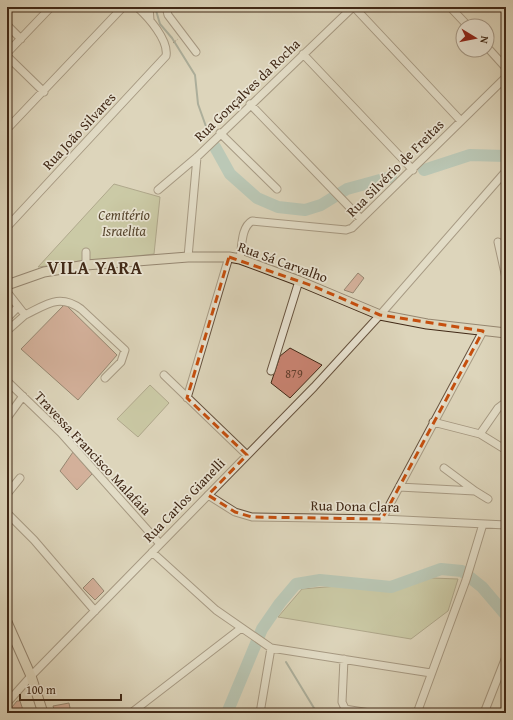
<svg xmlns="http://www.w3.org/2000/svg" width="513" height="720" viewBox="0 0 513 720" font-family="'Gentium Book Plus',serif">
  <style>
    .green { fill: #b5bc8d; stroke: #7a7252 }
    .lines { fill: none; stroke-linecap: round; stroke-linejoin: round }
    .stream { stroke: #727f72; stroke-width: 2 }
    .river { stroke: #93b9b0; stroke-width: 12 }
    .building { fill: #c88371; stroke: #402816 }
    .minor-casing { stroke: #67533f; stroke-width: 9 }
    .major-casing { stroke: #402816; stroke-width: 11 }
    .path { stroke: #402816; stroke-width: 1; stroke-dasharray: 1 2; stroke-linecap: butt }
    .minor { stroke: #e9e4d3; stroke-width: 7 }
    .major { stroke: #ddd5bb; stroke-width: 9 }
    .marked { fill: none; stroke: #c64f0e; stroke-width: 3; stroke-dasharray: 8 5; stroke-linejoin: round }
    .labels { text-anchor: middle; stroke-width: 3.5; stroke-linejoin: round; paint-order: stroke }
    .number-label { font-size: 12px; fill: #623f2d }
    .street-label { font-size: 14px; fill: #402816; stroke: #e9e4d3 }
    .park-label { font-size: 14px; font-style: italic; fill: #57462e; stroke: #e9e4d3 }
    .district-label { font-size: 18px; font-weight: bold; letter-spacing: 1px; fill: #402816; stroke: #e9e4d3 }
  </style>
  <rect width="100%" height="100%" fill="#ddd5bb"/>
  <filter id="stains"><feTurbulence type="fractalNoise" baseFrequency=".005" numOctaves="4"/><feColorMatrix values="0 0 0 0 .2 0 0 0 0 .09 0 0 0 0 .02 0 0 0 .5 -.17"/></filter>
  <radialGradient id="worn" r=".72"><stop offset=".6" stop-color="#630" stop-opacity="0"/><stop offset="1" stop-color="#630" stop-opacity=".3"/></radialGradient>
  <path class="green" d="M114,184l46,13 -6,57 -116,13z
    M150,385l19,18 -31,34 -21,-18z
    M432,578l26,1 -10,32 -37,28 -133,-22 24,-28z"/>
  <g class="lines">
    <path class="stream" d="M155,7l5,17 12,14 23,37 3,29 11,31
      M264,626l3,4
      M286,662l31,51"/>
    <path class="river" d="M215,147l15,27 27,24 21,9 27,3 16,-5 26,-16 44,-12
      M424,170l46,-15 36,1
      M227,713l35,-84 18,-26 16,-19 24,-4 71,7 50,-18 21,2 20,16 24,28"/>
  </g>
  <path class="building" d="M358,273l6,5 -11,15 -9,-3z
    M65,304l52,51 -39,45 -57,-51z
    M290,348l32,17 -32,33 -19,-15 9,-27z
    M73,452l19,22 -15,16 -17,-19z
    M93,578l11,13 -9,9 -12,-12z
    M17,701h3l4,12h-17z
    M69,703l2,10h-16l-2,-7z"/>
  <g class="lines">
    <defs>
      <path id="minor" d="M149,7l1,13
        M166,7l2,8 28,37
        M354,7l107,114
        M450,7l18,19
        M7,25l14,14
        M487,47l19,21
        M7,53l44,-46
        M303,54l110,116
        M7,56l37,36
        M250,104l111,115
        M7,129l116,-122
        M220,133l57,56
        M158,190l39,-33 156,-150
        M7,227l159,-171c3,-16 -18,-39 -29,-49
        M498,242l8,36
        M86,252v13
        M188,257l9,-100
        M240,259c2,-12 1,-32 12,-38l94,9 6,-2 154,-151
        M7,292l18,23c21,-10 34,-22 56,-6l44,41 -4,12 -16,16
        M7,318l11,-11
        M8,330l17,-15
        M271,371l28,-90
        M164,375l83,80
        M7,381l54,52 99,111
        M187,398l42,-141
        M7,418l16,-22
        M433,422l47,12 26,16
        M480,434l18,-26 8,-6
        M444,468l31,23
        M399,487l76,4 13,8
        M7,494l13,-16
        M208,495l27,17 17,5 130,2 124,6
        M7,513l27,27 61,71
        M382,519l101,-188
        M152,552l64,58 55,38 160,25
        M344,659l-2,43 5,11
        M7,703l24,-27 283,-289 66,-72 126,-144
        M344,709l26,4
        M131,713l109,-84
        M260,713l11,-65
        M417,713l49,-133 17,-56
        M484,713l22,-56"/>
      <path id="major" d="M7,285l37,-13 42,-7 102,-8h41l11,2 59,22 81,34 47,9 79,9
        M7,622l24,54 12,37"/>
    </defs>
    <use href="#minor" class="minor-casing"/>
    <use href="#major" class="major-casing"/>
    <path class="path" d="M173,43l5,-4"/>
    <use href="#minor" class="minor"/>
    <use href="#major" class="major"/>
  </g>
  <path d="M0 0H513V720H0ZM229,257l84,29 67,29 103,16 -101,188 -130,-2 -17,-5 -27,-17 39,-40 -60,-57z" fill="#ddd5bb" fill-opacity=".55" fill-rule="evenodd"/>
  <path class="marked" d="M229,257l84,29 67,29 103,16 -101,188 -130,-2 -17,-5 -27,-17 39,-40 -60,-57z"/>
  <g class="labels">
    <g class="number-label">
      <text x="294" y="378">879</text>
    </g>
    <g class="street-label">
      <text transform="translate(247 90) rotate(-44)" y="5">Rua Gonçalves da Rocha</text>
      <text transform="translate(79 131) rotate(-47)" y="5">Rua João Silvares</text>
      <text transform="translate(395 168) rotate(-45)" y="5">Rua Silvério de Freitas</text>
      <text transform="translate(283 262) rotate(20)" y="5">Rua Sá Carvalho</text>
      <text transform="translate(93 453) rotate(47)" y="5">Travessa Francisco Malafaia</text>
      <text transform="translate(184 500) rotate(-46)" y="5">Rua Carlos Gianelli</text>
      <text transform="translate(355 506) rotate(1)" y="5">Rua Dona Clara</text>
    </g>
    <g class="park-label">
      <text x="124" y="220">Cemitério<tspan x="124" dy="16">Israelita</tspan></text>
    </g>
    <g class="district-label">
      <text x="95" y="274">VILA YARA</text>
    </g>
  </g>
  <rect width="513" height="720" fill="none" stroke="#ddd5bb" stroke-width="24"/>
  <rect x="8" y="8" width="497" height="704" fill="none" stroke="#402816" stroke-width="2"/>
  <rect x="12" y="12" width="489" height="696" fill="none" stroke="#402816"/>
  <g transform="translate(475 38) rotate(100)"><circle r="19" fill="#e9e4d3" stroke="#a59987"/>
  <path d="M0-3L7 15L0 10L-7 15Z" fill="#8f2418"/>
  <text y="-6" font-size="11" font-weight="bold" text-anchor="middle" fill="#402816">N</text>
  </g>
  <path d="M20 694v6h101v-6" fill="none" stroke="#402816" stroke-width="2"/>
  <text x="26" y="694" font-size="12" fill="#402816" stroke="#e9e4d3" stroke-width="3" paint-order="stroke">100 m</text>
  <rect width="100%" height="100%" filter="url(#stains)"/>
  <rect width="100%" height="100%" fill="url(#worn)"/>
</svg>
